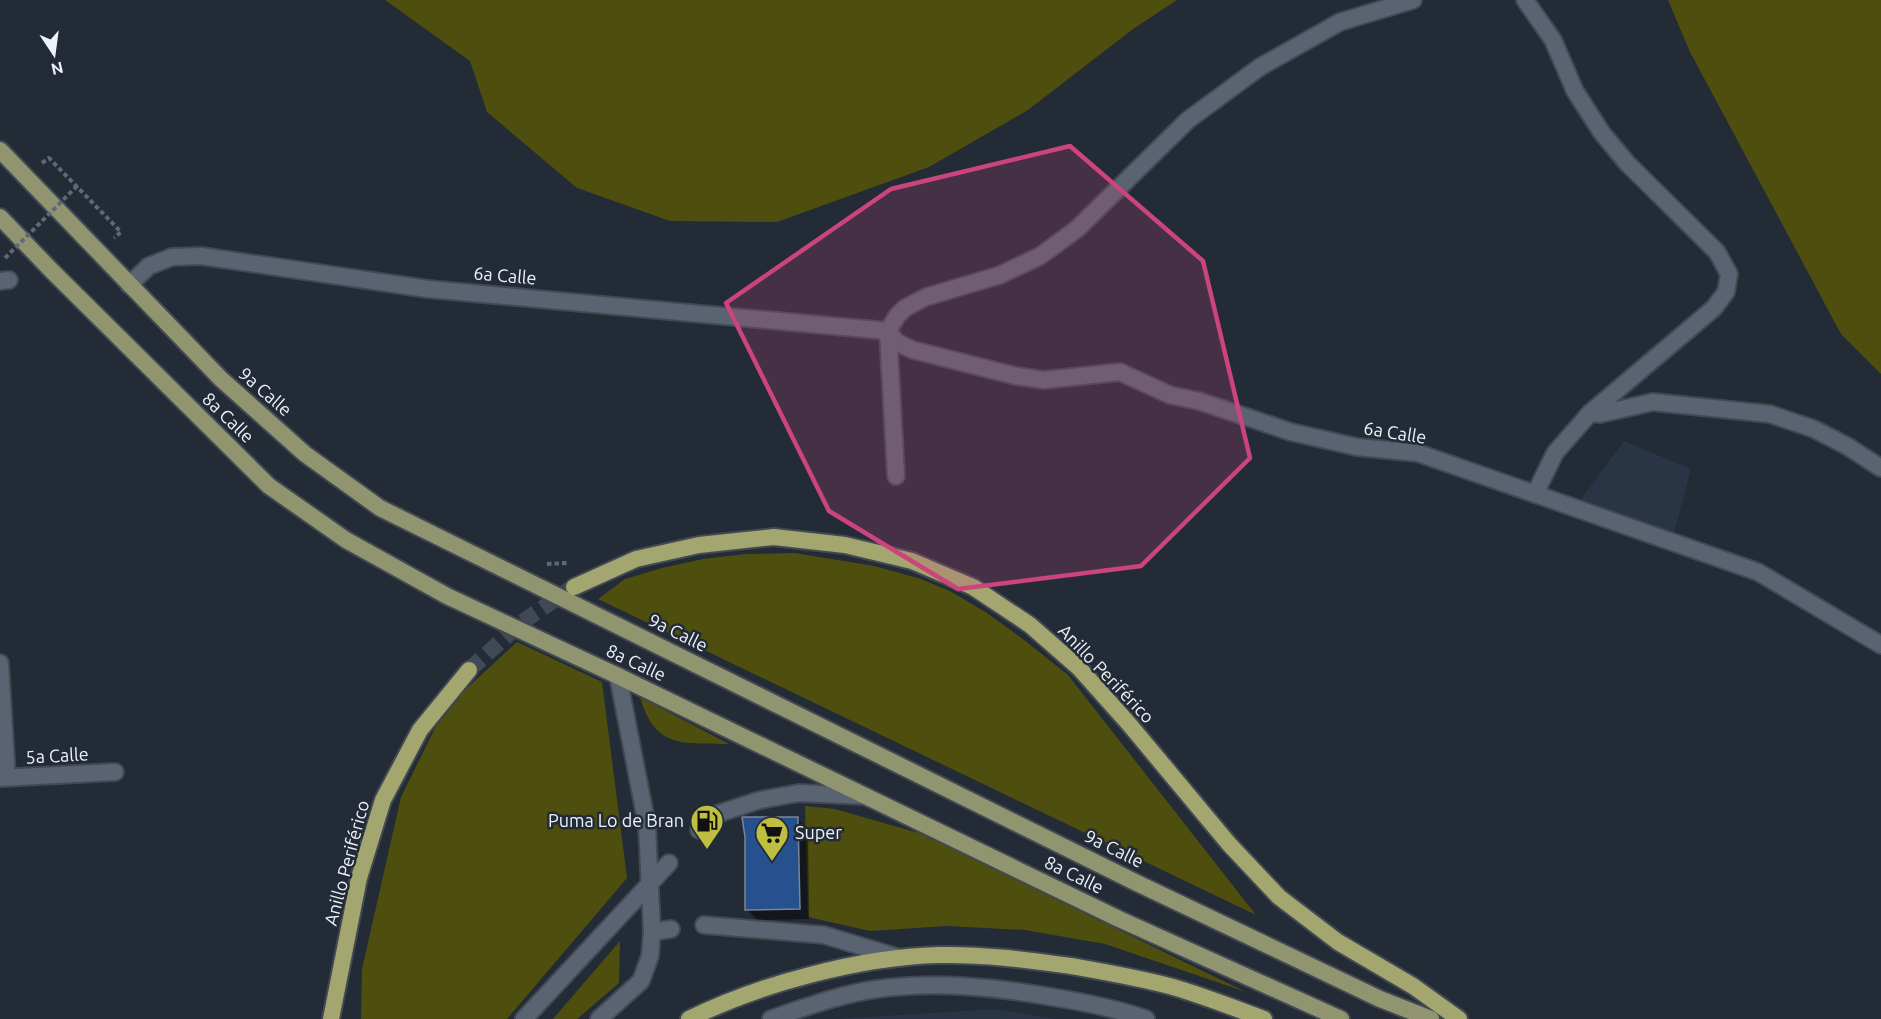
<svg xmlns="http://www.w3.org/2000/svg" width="1881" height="1019" viewBox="0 0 1881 1019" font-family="Ubuntu,sans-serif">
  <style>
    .built { fill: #293445 }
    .green { fill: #4e4e0e }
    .shadow { fill: #0007 }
    .building { fill: #26508e; stroke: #7c8694; stroke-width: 1.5 }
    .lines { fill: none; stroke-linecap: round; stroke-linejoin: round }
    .trunk-tunnel { stroke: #414954; stroke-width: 16; stroke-dasharray: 16 8; stroke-linecap: butt }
    .service-casing { stroke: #424953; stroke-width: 20 }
    .pedestrian-casing { stroke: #424953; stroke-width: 20 }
    .minor-casing { stroke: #424953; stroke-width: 20 }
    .tertiary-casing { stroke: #424953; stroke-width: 20 }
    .primary-casing { stroke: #424953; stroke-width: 20 }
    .trunk-casing { stroke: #424953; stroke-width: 20 }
    .path { stroke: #616872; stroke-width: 4; stroke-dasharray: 4.5 3; stroke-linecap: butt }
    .service { stroke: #5a6371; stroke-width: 16 }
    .pedestrian { stroke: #5a6371; stroke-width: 16 }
    .minor { stroke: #5a6371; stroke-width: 16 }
    .tertiary { stroke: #5a6371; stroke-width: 16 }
    .primary { stroke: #91956f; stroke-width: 16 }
    .trunk { stroke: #a3a66e; stroke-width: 16 }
    .path-bridge { stroke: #616872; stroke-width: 4; stroke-dasharray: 4.5 3; stroke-linecap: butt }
    .marked { fill: #cb447b; fill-opacity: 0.2; stroke: #cb447b; stroke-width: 4.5; stroke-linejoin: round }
    .labels { text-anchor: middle; stroke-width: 5; stroke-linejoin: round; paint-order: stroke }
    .street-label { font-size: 18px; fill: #edf2fa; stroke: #232b37 }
    .poi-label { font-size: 18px; fill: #edf2fa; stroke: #232b37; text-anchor: end }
  </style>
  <rect width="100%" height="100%" fill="#232b37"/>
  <path class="built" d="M1624,441l67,28 -17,64 -95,-31z
    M997,1009l59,10h-221z"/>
  <path class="green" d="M385,0h792l-44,29 -105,81 -99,57 -152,55 -107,-1 -93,-33 -90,-76 -17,-51z
    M1668,0h213v374l-40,-40 -151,-282z
    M795,553l79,13 44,12 32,13 37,22 36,26 45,36 188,240 -658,-316 27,-20 37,-11 41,-9 43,-5z
    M517,642l85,40 25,196 -120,141h-146l1,-50 39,-172 34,-69 31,-39z
    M640,697l89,47c-46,-1 -74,5 -89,-47z
    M805,806l30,3 87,25 324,158 -141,-48 -80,-14 -78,-4 -77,5 -62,-14z
    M620,941l-1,42 -42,36h-24z"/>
  <path class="shadow" d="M797,818l11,11 1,90 -52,1 -10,-11z"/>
  <path class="building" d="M742,817h56l2,92 -55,1v-73z"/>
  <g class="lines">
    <path class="trunk-tunnel" d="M469,670l52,-47 49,-34"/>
    <defs>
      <path id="service" d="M699,830l15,-15 46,-15 39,-7 67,3
        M704,925l120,10 76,23
        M652,932l19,-3
        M524,1019l145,-156
        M599,1019l42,-38 9,-25 2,-24 -5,-107 -29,-149"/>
      <path id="pedestrian" d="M888,331l8,145"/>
      <path id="minor" d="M1525,0l28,40 22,51 27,42 25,30 90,89 12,22 -3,18 -12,16 -124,105 -35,40 -20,41
        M0,281l9,-1
        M129,285l20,-19 23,-9 29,-1 227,33 460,42 8,11 17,8 103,26 28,4 76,-8 50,23 29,6 92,31 66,15 61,6 340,119 123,73
        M888,331l9,-15 8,-8 21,-11 74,-22 40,-19 37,-27 111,-109 72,-53 80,-45 73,-22
        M1590,413l10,1 53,-12 117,12 44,15 33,17 34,22
        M0,663l7,115
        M0,778l115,-6"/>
      <path id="tertiary" d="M771,1019c35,-12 70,-25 106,-30 59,-8 117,-2 175,8 31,5 63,11 94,22"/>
      <path id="primary" d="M0,150l221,229 84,75 75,54 759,376 241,115 51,20
        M0,217l52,54 217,215 77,54 101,56 171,80 501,243 222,100"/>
      <path id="trunk" d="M574,587l62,-28 63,-14 75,-8 71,8 67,16 61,26 57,38 49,43 50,56 100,120 50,53 59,45 75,44 46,33
        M331,1019l28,-141 24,-78 37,-70 49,-60
        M689,1019c71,-35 171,-62 250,-64 45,-1 88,5 132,11 34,6 69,12 102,21 31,9 61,21 91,32"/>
    </defs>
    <use href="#service" class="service-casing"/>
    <use href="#pedestrian" class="pedestrian-casing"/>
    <use href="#minor" class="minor-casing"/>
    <use href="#tertiary" class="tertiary-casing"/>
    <use href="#primary" class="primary-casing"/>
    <use href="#trunk" class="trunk-casing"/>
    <path class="path" d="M42,163l7,-5 72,74 -7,6
      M547,564l20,-1"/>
    <use href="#service" class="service"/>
    <use href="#pedestrian" class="pedestrian"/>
    <use href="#minor" class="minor"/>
    <use href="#tertiary" class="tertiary"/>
    <use href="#primary" class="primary"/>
    <use href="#trunk" class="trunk"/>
    <path class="path-bridge" d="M5,258l72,-72"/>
  </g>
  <path class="marked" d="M1070,146l133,115 47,197 -109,108 -183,23 -129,-78 -103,-208 165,-114z"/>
  <defs>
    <symbol id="fuel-pin" viewBox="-11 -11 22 30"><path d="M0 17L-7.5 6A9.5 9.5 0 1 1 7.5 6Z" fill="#bfbe41" stroke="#232b37"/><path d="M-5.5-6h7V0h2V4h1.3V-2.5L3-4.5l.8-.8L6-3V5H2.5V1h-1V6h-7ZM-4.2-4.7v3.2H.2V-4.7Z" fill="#111"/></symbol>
    <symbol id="supermarket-pin" viewBox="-11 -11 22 30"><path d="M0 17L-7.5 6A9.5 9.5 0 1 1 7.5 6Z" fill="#bfbe41" stroke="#232b37"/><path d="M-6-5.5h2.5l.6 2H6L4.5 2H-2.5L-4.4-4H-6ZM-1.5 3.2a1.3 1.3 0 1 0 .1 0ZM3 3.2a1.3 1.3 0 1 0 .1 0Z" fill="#111"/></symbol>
  </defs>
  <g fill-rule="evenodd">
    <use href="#fuel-pin" x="688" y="802" width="38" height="52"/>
    <use href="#supermarket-pin" x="753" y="814" width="38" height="52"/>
  </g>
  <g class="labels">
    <g class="street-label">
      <text transform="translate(505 276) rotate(5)" y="6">6a Calle</text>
      <text transform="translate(265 392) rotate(41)" y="6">9a Calle</text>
      <text transform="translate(228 418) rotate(44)" y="6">8a Calle</text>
      <text transform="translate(1395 433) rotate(9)" y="6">6a Calle</text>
      <text transform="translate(678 633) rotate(26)" y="6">9a Calle</text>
      <text transform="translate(636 663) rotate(25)" y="6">8a Calle</text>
      <text transform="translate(1106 674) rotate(46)" y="6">Anillo Periférico</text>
      <text transform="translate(57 756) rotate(-3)" y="6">5a Calle</text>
      <text transform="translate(1114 849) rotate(26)" y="6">9a Calle</text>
      <text transform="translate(347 863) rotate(-75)" y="6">Anillo Periférico</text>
      <text transform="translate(1074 875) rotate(26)" y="6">8a Calle</text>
    </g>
    <g class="poi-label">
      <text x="684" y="827">Puma Lo de Bran</text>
      <text x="795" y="839" text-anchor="start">Super</text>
    </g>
  </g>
  <g transform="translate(54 54) rotate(167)" stroke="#232b37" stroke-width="4.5" paint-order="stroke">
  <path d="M0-4.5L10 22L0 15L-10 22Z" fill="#edf2fa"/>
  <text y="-9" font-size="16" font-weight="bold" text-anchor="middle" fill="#edf2fa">N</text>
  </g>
</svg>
